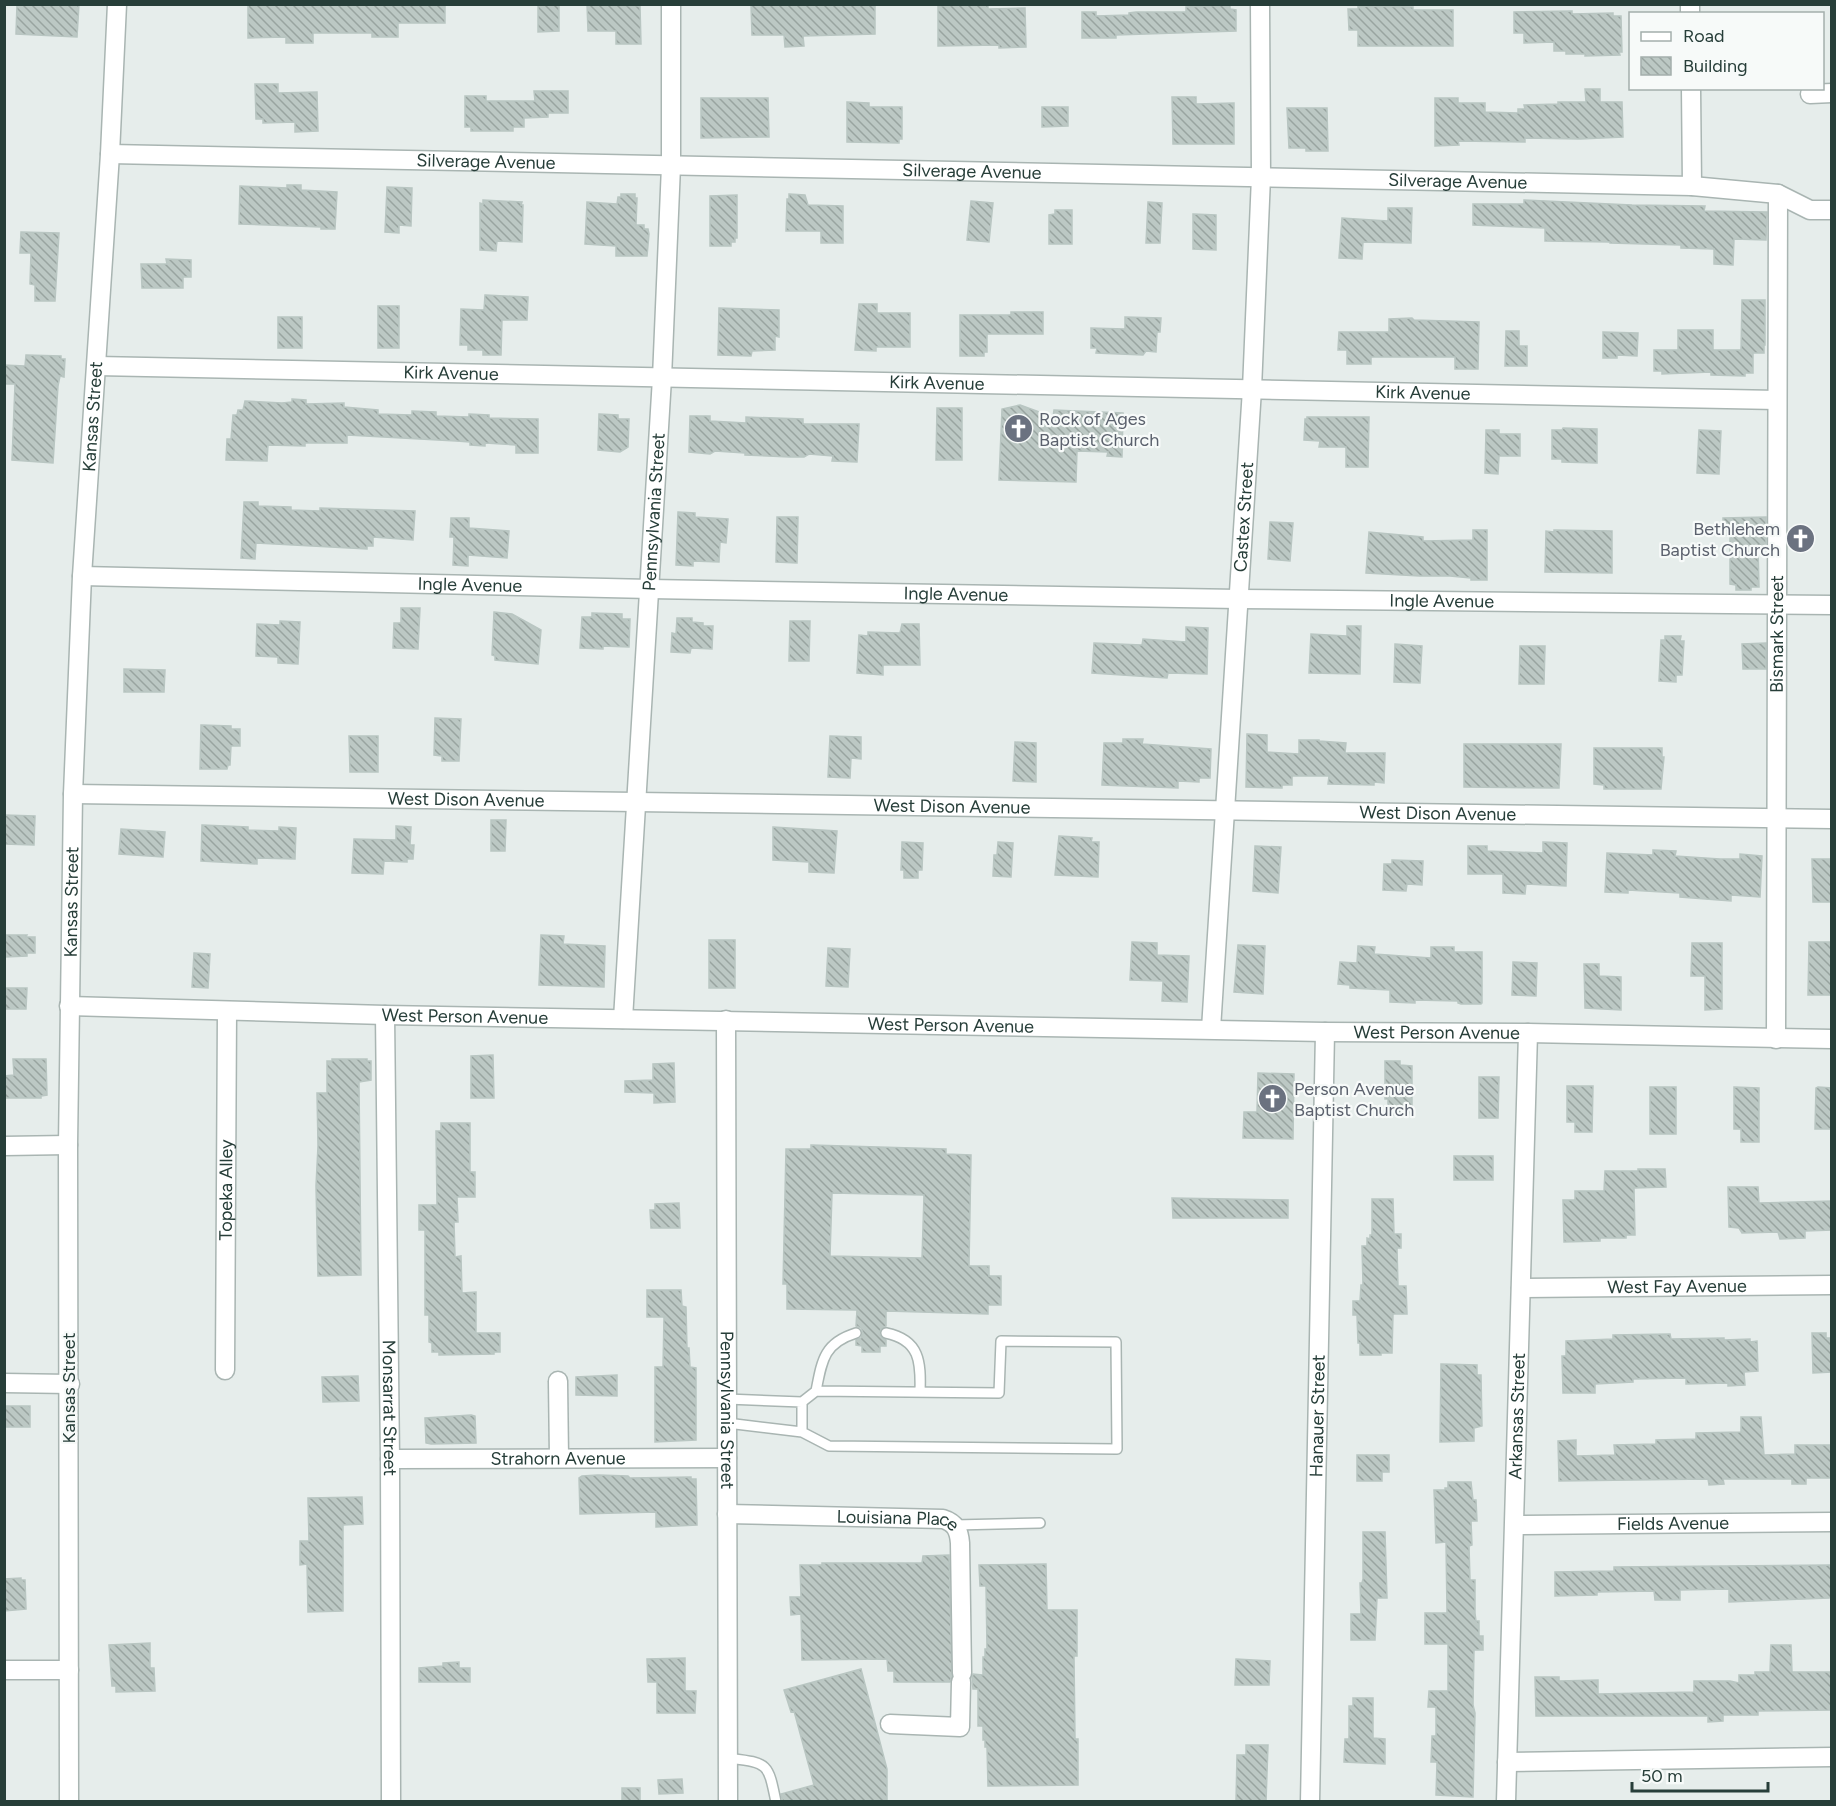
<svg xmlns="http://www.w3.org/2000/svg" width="1836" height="1806" viewBox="0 0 1836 1806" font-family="Figtree,sans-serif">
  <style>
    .building { fill: url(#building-back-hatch); stroke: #b9c6c2; stroke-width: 1.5; fill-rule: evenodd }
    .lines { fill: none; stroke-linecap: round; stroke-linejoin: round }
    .service-casing { stroke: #a9b5b2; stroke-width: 12 }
    .minor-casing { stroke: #a9b5b2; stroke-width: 21 }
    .tertiary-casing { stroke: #a9b5b2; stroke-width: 21 }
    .service { stroke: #fff; stroke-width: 9 }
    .minor { stroke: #fff; stroke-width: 18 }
    .tertiary { stroke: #fff; stroke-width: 18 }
    .labels { text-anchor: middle; stroke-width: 4.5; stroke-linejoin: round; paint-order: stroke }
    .street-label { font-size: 18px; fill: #273e39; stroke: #f7faf9 }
    .worship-label { font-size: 18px; fill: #5b616d; stroke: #f7faf9; text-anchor: start }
  </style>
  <defs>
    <pattern id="building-back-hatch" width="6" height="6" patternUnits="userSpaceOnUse" patternTransform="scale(1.5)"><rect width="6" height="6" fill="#bcc8c4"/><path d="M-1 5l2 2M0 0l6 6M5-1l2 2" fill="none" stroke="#99a4a0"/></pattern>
  </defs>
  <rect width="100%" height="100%" fill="#e6edeb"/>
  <path class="building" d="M17,4h62l-2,33 -61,-3z
    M248,4h197v19h-47v14h-26v-4h-59v10h-27v-6l-38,1z
    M538,4h21v27l-21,1z
    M587,4l53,2 1,38h-25v-13h-28z
    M875,4v30l-72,2 1,10 -19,1 -1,-12h-32l-1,-30z
    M988,4v5l37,-1 1,39 -27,1v-3l-61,1v-40z
    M1230,5v4l6,1v21l-120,4v3h-34v-26h14v4l33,-1v-2l7,-1h50v-5z
    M1358,6l55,1v3h40v36h-95v-16h-9l-1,-21h10z
    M1572,11v3l41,-1v3h8l1,36h-3l1,3 -35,1v-2h-19v-3h-12v-9l-30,1v-10h-10v-21z
    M255,84h23v9l39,-1 1,39 -23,1v-10l-32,1v-4h-7z
    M1585,89h15v13h22l1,35 -43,2 -55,-1v4l-67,-1 1,4 -24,1v-48h23v5h27v9l33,1v-4h7l-1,-4 34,-1v-2h28z
    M534,91h34v22h-20v4l-24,1v9h-11v4h-42v-4h-6v-31h21v5h49z
    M1172,97h24v7l38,-1v41h-61z
    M701,98h67l1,39 -68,1z
    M847,102l22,1v4h33v32h-3v4l-52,-1z
    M1042,107h26v19l-26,1z
    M1287,108h40l1,43h-22v-3h-17z
    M287,185h14v5l36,2 -2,37h-14v-2l-82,-3 1,-38 47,2z
    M387,187l25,1 -1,38 -12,-1v8l-14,-1z
    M621,194h14v4h2l-1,27h8v4h4l1,5 -2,22h-31v-10l-31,-2 2,-42 30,2 1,-7h3z
    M789,194l16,1 3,10 35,1v37h-22v-12h-35l1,-32h2z
    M737,195v43h-2v4h-4v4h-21v-50z
    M483,200l39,2 -1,3h2l-1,37 -25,-1 -1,10 -16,-1v-47l3,1z
    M1524,200l108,5 73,1 -1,5 63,1 -1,28 -32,-1 -1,26 -19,-1v-15l-33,-1v-3l-71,-2v-1l-65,-1v-13l-72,-3v-21h51z
    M971,201l22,2 -4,39 -22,-2z
    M1148,202l14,1 -2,40h-14z
    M1388,208h24l-1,35 -48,-1 -1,17 -23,-1 3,-40 46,3z
    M1055,210h17v34h-23v-29l6,-1z
    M1193,214l23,1v35l-23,-1z
    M21,232l38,1 -4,68h-20v-16l-5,-1 1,-31h-11z
    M166,259l25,1v17h-8v11h-41l-1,-24h26z
    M485,295l43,2 -1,23h-25l-1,35h-18v-5h-15v-5h-8l1,-36 23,1z
    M1742,300h23v45h-1v8h-11v20h-8v3l-34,-1v-3l-49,2v-3h-8v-21h24v-20h35v20h28z
    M859,304h18v9h33v34h-34v4l-21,-1z
    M378,306h21v42h-21z
    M719,308l60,2v27l-4,-1v14l-23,1 -1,5 -33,-1z
    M1011,312h32v22h-56v18h-3v4h-24v-41h51z
    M278,317h24v31h-24z
    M1125,317l36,1 -1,14h-3l-1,20 -10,-1 -3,4 -47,-2 1,-5h-6v-20l34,1z
    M1412,318l2,2 65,2 -1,47h-23v-12h-84v7h-24v-14h-9l1,-18h50v-13z
    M1506,331h13v15h8v20h-22z
    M1603,332l35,1 -1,23 -20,-1v3h-14z
    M26,355l35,1v3h4l-1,18 -4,-1 -2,10 -5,77 -41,-3 3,-76h-11v-19l21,1z
    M292,399l14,1v4l38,-1v4l34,3v4l34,1v-4l24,1v4l33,1v-3l20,1v3l49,1v34h-22v-8l-31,-2v3l-15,-1v-3l-14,-1 -109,-6v8h-42v3l-37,-1 -1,16 -41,-1 1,-21h4l2,-24h4l1,-5h5l2,-9 37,2 10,-1z
    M1020,405l33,12 1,-7 69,3 -1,44 -15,-1 1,-4 -31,-1 -1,31 -77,-2 3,-71z
    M937,408h25v52h-26z
    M599,414l19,1v4h11l-1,28 -8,5 -22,-2z
    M690,416h20v5l36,2v-6l57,2v5h56l-2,38 -25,-1 1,-5 -24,-2 -5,3h-14l-45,-2v-2l-30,-2 -5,3 -21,-2z
    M1307,417h62l-1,50h-22v-20h-27l1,-6 -16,-1 1,-21h2z
    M1563,428l34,1v34l-35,-1v-3h-10v-29h10z
    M1486,430h13v4h21v22h-21l-1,18 -13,-1z
    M1699,430l22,1 -2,43 -22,-1z
    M244,502h14v4l33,1v3l29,1v-3l95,3 -2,29 -40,-3v9h-6v3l-111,-6 -1,16 -14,-1z
    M678,512l17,1v4l33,2 -2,24 -6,-1 -1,20 -26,-1v5l-17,-1z
    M777,517h21l-1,46 -21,-1z
    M1766,517v29h-8l1,41h-8v3h-15v-5l-6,-1v-49h-7v-17z
    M451,518h18v10l40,3 -2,27 -39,-3v11l-15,-1 1,-28h-4z
    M1270,522l23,1 -3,38 -22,-2z
    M1473,530h14v50h-16v-2l-21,-2h-30l-54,-3 3,-41 54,5v4l50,-1z
    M1554,530l58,1v42l-67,-1 1,-41 8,1z
    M401,608h19l-2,41 -25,-1 1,-25h7z
    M494,612l18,2 29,16 -3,34 -43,-4v-4l-3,-1z
    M592,613l30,1v5h8l-1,28 -26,-1v3l-23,-1 2,-31h10z
    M677,618h15v4l11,1v3h10l-1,23 -21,-1 -1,5 -19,-1 1,-19 4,1z
    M280,621l20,1 -2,42 -20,-1v-6l-22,-1 1,-32 23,1z
    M790,621h20l-1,40h-20z
    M902,624h17l1,41h-37v10l-26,-2 2,-38 9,1v-4l32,1z
    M1347,626h14l-1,48 -51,-1 2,-39 36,2z
    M1186,627l22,1 -1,46 -39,-1 -1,5 -75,-5 2,-30 48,2 1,-6 43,3z
    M1665,636h16l-1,5h4l-2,34h-6v7l-17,-1 2,-41h4z
    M1766,643v26h-23l-1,-25z
    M1395,644l27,2 -2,37 -26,-1z
    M1520,646h25l-1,38h-25z
    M124,669l41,1 -1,22h-40z
    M435,718l26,1 -2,42h-17v-5l-8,-1z
    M201,725l30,1v3h9v17h-9l-1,19h-2l-1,4h-27z
    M1247,734l20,1v17l32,2v-14h20v1l27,2 -1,10h40l-1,30 -10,-1v3l-46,-1 1,-8h-37v9h-10v3l-36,-1z
    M349,736h29v36h-28z
    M830,736l31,1v22l-10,-1 -1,20 -22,-1z
    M1123,739h20l-1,5 69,5 -1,29h-11v4l-21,-1v7l-76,-3 2,-42h19z
    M1015,742l21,1v39l-23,-1z
    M1464,744h97l-2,44 -95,-1z
    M1594,748h68v9h2l-3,32h-57v-4l-10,-1z
    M4,815l31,1 -1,29 -30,-1z
    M491,820h15l-1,31h-14z
    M202,825l46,2v3l31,1v-4l17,1 -1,31 -38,-1v6l-56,-3z
    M396,826l15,1 -1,18h4l-1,14h-6v3l-23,-1 -1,13 -31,-1 2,-34 42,1z
    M773,827l64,4 -3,42 -25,-1v-10l-36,-2z
    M121,829l44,3 -2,25 -44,-3z
    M1059,836l33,2 -1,4h8l-1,35 -43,-2z
    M902,842l21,1 -1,27h-4v8h-14v-8h-3z
    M998,842l15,1 -2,34 -18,-1 1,-21h3z
    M1543,842l24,1 -1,43 -40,-2 -1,10 -22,-1v-19h-35v-28h19v5l56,2z
    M1255,846l26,1 -3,46 -25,-2z
    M1653,850l23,1 -1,5 45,3h20v-5l22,2 -2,41 -29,-2v6l-51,-4v-4l-52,-3v3l-23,-1 2,-39 46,2z
    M1812,859h20v43h-19z
    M1392,860l31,1 -1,24 -15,-1 -1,7 -23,-1 1,-26h8z
    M5,935h22l-1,2h9v16h-8v3l-22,1z
    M541,935l23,1 -1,8 42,2 -1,41 -65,-2z
    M709,940h26v48h-26z
    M1132,942l25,1v12l32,1 -2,46 -25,-1 1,-20 -33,-1z
    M1809,942h23v53h-24z
    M1692,943h30v66l-17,1v-34h-14z
    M1238,945l27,1 -2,48 -29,-2z
    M1358,946l17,1 -1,7 57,4v-11h23v5h28v51l-1,1h-20l-3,-1v-2l-43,-1v3l-25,-1v-12l-40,-2v-3l-12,-1 2,-22 17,1z
    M828,948l22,1 -2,38 -22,-1z
    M194,953l16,1 -2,34 -16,-1z
    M1513,962l24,1 -1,33 -24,-1z
    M1584,964h15v12l22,1v33l-36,-2z
    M4,988h23l-1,21h-22z
    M493,1055l1,43h-23v-42z
    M13,1059h33l1,36 -6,1v2h-37v-22l10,-1z
    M332,1059h35v2h4v19l-12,2 2,193 -43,1 -2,-90 2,-40 -1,-53h10v-32h5z
    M1385,1061h15v4l12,1v49h-24v-16h-3z
    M674,1063l1,39 -21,1v-10l-29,-1v-11l28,-1v-16z
    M1258,1073l36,1 -1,65 -50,-1 1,-26h13z
    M1479,1077h20l-1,41h-19z
    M1567,1086h26l-1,46h-17v-10h-8z
    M1650,1087h26v47h-26z
    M1734,1087l25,1v54h-18v-13h-7z
    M1818,1087l14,1v41h-17l1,-41z
    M441,1123h29v49h5v25h-18l1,25h-4l1,35 6,-1 1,37 14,-1v41h24v19h-6v2l-55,1v-3h-7v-9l-3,-1v-27h-4v-85h-6v-25h18l-1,-74h5z
    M811,1145l135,4v5l25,1 -2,111h20v10h12v29h-13v9l-102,-3v15l-5,3 -2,5 3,4 4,2v6h-6v6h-18v-6l-6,-1v-5l5,-2 2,-5 -2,-5 -5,-2 1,-16 -70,-1v-25h-4l3,-135h25zM832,1193l92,2 -2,63 -92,-2z
    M1454,1156h39v24h-39z
    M1638,1169h27l1,18 -32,1 1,47h-9v3h-26v3l-36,1 -1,-42h12v-9h29l1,-20h33z
    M1728,1187h30l1,16 73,-2v29l-27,1v7l-25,1 -2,-7 -36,1 -3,-5 -10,-1z
    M1172,1198l116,2v18h-115z
    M1372,1199h21l1,35h7v14h-4l1,38h8l1,28h-14l-1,39h-11v2h-21v-12h-2l-1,-28h-4v-14h7l1,-16h2l-1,-39h5v-8l3,1v-4h2z
    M679,1203l1,25h-29l-1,-18h5v-6z
    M647,1290h34l1,16 4,1 1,41h2l1,19 6,1v72l-41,2v-75h8l1,-50h-17z
    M1812,1333h14v5h6v34l-19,1z
    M1670,1334l1,5 53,-1v2l26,-1v3l7,-1 1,30 -14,1 1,13 -17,1v-3l-42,1v-6l-53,1v3l-38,2v9h-32l-1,-37h4v-15l47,-2v-4z
    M1441,1364l36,1v10h4l1,51 -8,2v13l-34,1z
    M617,1375v21l-41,-1v-18z
    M358,1376l1,25 -36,1 -1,-25z
    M4,1406h26v21h-26z
    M471,1415l4,1 1,27 -45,1 -5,-1 -1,-25z
    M1741,1417h20l3,38 31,-1v-9h37v33h-26v6h-14v-5h-69l1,5 -15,1 -1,-6 -149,2 -1,-40 18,-1v16l39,-1 -1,-10 42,-1v-4l40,-1v-6l45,-1z
    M1357,1455h32v17h-7v9h-25z
    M598,1475l30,1 2,2 61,-1v2h5l1,46 -41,2v-15l-76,2 -1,-36 3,-2z
    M1448,1482h23l2,18h3l1,21h-6l1,24 -3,1 1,34h5v33l1,8h3v15h4v14h-9l-1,55 2,8 -2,84 -37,-2 1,-33h-6l1,-26h4v-29h-8l1,-16h19v-47h-23v-31h22l-1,-71 -10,1 -2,-53h11v-2h3z
    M362,1497l1,27 -20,1v86l-35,1 -1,-48 -7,1v-24h9l-1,-43z
    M1363,1532h22l2,66h-10l-2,42h-24v-26h10l-1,-31h2l1,-4z
    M949,1555l3,121 -2,6h-56v-11h-6l-1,-12 -85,1 -1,-46 -10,1 -1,-18h11l-1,-32h22v-2h100l1,-7z
    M1046,1564l1,46h30v46h-3l1,83h3v46l-90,1 -1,-39h-2v-7h-2v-14h-5v-37h-5l-1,-11 1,-4 10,1v-18h2v-8h2l-1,-63h-6l-1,-21z
    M1832,1565v32l-3,1 -100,4v-13l-49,1v10h-25l-1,-9 -57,1v3l-42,1v-24l59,-1v-4z
    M21,1578v2h4l1,29 -22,2v-32z
    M150,1643v25h4l1,23 -39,1v-6h-4l-3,-41z
    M1771,1645h20l1,27h40v38l-74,1v4h-35v6l-15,1v-6h-172l-1,-39h24v4l39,-1v14l96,-2v-11h36l9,2v-8h16v-3h15z
    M685,1658v33h11l-1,22h-38v-31h-9l-1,-23z
    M1236,1659l34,2 -1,24h-34z
    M459,1662v6h11v14h-51v-14l24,-2v-3z
    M861,1669l26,100v33h-104l-2,-8 33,-9 -20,-74 -3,1 -7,-22z
    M1353,1698h20v40l12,1v25l-41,-2 1,-23h4v-33h4z
    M1246,1745h22l-2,57h-30l1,-47h9z
    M682,1779l1,14 -24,1 -1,-14z
    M622,1788h18v14h-18z"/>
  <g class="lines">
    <defs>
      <path id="service" d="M886,1333c34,7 35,29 34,59
        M816,1391c6,-31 8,-48 40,-58
        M727,1399l75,3 14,-11 183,2 2,-52 115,1 1,107 -288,-3 -27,-14 -75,-9
        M802,1402v30
        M955,1525l85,-2
        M728,1758c40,5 40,4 48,44"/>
      <g id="minor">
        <path d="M1690,4v10"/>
        <path d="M1691,88l1,98"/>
        <path d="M1810,94l22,-1"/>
        <path id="s1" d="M110,154l1582,32 86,8 32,16h22"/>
        <path id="s2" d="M97,366l1680,34"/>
        <path id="s3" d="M82,576l568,13 588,10 594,6"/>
        <path id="s4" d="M73,794l1759,25"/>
        <path id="s5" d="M385,1015l5,444 1,343"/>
        <path id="s6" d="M623,1019l39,-641 9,-212v-162"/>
        <path id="s7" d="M726,1020l2,782"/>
        <path id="s8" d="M1211,1029l41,-640 9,-212 -1,-173"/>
        <path id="s9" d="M1776,1039l2,-845"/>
        <path d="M4,1146l64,-1"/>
        <path id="s10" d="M1521,1288l311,-3"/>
        <path id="s11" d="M225,1370l2,-359"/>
        <path d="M558,1381l1,77"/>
        <path d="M4,1383l66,1"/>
        <path id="s12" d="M390,1459l337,-1"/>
        <path id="s13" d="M727,1514l216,5c13,4 16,12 17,24l2,130"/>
        <path id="s14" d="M1515,1525l317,-3"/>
        <path d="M4,1670h65"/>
        <path d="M890,1724l70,3 1,-45"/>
        <path d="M1507,1762l325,-5"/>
        <path id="s15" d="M1310,1802l15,-770"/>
        <path id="s16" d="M1506,1802l22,-769"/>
      </g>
      <g id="tertiary">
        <path id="s17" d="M69,1006l316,9 940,17 203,1 304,6"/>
        <path id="s18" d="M69,1802l-1,-657 5,-351 9,-218 28,-422 7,-150"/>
      </g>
    </defs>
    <use href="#service" class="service-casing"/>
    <use href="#minor" class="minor-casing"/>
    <use href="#tertiary" class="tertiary-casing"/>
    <use href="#service" class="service"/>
    <use href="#minor" class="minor"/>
    <use href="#tertiary" class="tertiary"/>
  </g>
  <defs>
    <symbol id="church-disc" viewBox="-11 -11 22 22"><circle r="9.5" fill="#6b7280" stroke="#f7faf9"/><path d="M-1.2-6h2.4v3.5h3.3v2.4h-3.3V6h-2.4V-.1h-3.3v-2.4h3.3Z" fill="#fff"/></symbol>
  </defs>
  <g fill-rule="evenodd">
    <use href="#church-disc" x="1002" y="412" width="33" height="33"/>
    <use href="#church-disc" x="1784" y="522" width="33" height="33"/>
    <use href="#church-disc" x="1256" y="1082" width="33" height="33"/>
  </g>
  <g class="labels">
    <g class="street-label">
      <text dy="6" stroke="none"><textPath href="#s1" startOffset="376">Silverage Avenue</textPath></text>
      <text dy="6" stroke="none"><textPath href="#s1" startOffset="862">Silverage Avenue</textPath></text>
      <text dy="6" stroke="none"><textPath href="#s1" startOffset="1348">Silverage Avenue</textPath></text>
      <text dy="6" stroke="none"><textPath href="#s2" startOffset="354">Kirk Avenue</textPath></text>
      <text dy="6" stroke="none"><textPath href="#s2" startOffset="840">Kirk Avenue</textPath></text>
      <text dy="6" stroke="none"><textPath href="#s2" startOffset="1326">Kirk Avenue</textPath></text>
      <text dy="6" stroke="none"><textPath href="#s18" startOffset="1386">Kansas Street</textPath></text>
      <text dy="6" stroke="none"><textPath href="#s6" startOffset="508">Pennsylvania Street</textPath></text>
      <text dy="6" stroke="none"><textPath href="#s8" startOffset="513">Castex Street</textPath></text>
      <text dy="6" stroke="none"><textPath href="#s3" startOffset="388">Ingle Avenue</textPath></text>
      <text dy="6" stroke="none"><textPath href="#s3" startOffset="874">Ingle Avenue</textPath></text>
      <text dy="6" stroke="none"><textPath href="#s3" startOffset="1360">Ingle Avenue</textPath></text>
      <text dy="6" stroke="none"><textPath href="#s9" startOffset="405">Bismark Street</textPath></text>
      <text dy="6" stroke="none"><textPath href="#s4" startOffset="393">West Dison Avenue</textPath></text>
      <text dy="6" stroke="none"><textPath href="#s4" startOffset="879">West Dison Avenue</textPath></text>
      <text dy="6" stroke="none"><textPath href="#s4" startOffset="1365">West Dison Avenue</textPath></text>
      <text dy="6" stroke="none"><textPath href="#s18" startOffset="900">Kansas Street</textPath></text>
      <text dy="6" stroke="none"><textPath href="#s17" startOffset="396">West Person Avenue</textPath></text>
      <text dy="6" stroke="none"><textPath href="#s17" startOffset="882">West Person Avenue</textPath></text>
      <text dy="6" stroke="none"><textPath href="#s17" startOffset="1368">West Person Avenue</textPath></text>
      <text dy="6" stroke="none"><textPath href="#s11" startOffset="180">Topeka Alley</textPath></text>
      <text dy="6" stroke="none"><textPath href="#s10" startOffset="156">West Fay Avenue</textPath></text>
      <text transform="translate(69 1388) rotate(-90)" y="6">Kansas Street</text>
      <text dy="6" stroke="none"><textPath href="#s5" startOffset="393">Monsarrat Street</textPath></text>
      <text dy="6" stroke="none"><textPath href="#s7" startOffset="390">Pennsylvania Street</textPath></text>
      <text dy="6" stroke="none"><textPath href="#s15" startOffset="386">Hanauer Street</textPath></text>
      <text dy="6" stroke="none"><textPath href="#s16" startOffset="386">Arkansas Street</textPath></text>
      <text dy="6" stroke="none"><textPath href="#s12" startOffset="168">Strahorn Avenue</textPath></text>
      <text dy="6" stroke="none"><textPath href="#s14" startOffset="158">Fields Avenue</textPath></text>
      <text dy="6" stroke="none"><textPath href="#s13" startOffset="171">Louisiana Place</textPath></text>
    </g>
    <g class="worship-label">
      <text x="1039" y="425">Rock of Ages<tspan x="1039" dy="21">Baptist Church</tspan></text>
      <text x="1780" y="535" text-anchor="end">Bethlehem<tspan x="1780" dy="21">Baptist Church</tspan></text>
      <text x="1294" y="1095">Person Avenue<tspan x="1294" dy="21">Baptist Church</tspan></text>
    </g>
  </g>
  <rect width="1836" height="1806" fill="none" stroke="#273e39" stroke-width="12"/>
  <rect x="1629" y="12" width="195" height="78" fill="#f7faf9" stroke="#a4afac" stroke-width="1.5"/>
  <rect x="1641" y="32" width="30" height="9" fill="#ffffff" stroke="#a4afac" stroke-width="1.5"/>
  <text x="1683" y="42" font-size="18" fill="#273e39">Road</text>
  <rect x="1641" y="57" width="30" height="18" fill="url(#building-back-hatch)" stroke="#a4afac" stroke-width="1.5"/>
  <text x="1683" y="72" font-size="18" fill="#273e39">Building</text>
  <path d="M1632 1782v9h136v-9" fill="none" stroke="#273e39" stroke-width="3"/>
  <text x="1641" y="1782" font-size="18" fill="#273e39" stroke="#f7faf9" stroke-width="4.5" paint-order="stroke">50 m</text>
</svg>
